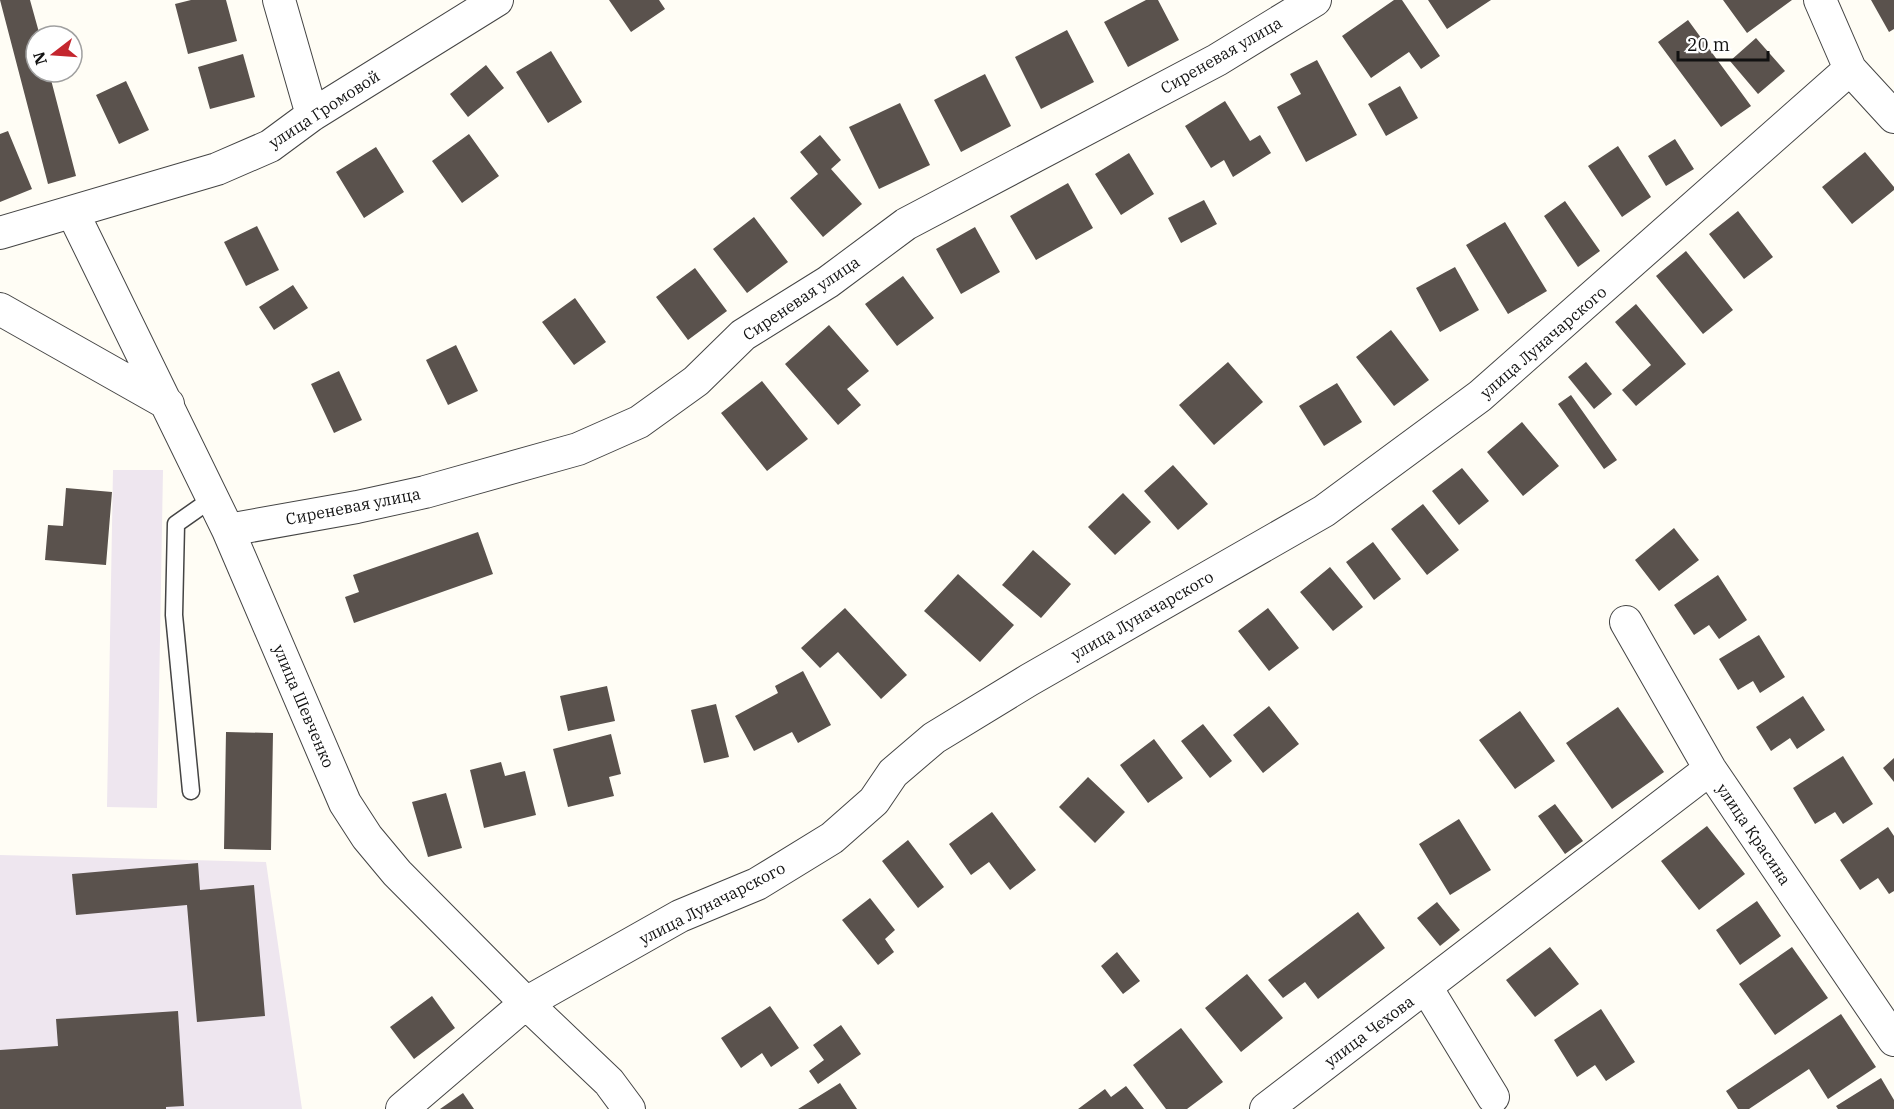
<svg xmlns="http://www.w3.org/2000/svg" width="1894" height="1109" viewBox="0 0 1894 1109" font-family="'IBM Plex Serif',serif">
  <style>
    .industrial { fill: #eee6ef }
    .building { fill: #5a524d }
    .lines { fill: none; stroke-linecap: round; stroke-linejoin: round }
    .lane-casing { stroke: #444; stroke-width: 19 }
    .street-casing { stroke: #444; stroke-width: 34 }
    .lane { stroke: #fff; stroke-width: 16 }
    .street { stroke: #fff; stroke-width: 32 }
    .labels { text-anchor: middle; stroke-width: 6; stroke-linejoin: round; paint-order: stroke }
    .street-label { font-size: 16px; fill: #111; stroke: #fff }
  </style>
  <rect width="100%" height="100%" fill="#fffdf5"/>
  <path class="industrial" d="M113,470h50l-6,338 -50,-1z
    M0,855l266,7 36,247h-302z"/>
  <path class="building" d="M0,0h30l10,36h-4v36h13l27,104 -28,8z
    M191,0h35l11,41 -49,13 -13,-50z
    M609,0h50l6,9 -34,23z
    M1146,0h12l21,40 -51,27 -24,-45z
    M1394,0h8l38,56 -19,13 -12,-17 -38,26 -29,-42z
    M1428,0h63l-44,29z
    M1723,0h69l-45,33z
    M1871,0h23v29l-5,3z
    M1688,20l63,86 -30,21 -63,-85z
    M1067,30l27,52 -53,27 -26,-52z
    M1756,38l29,33 -27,23 -28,-33z
    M551,51l31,51 -34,21 -32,-51z
    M243,54l12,43 -45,12 -12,-42z
    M1317,60l40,75 -51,27 -29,-55 24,-13 -11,-20z
    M486,65l18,23 -36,29 -18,-23z
    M985,74l26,52 -50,26 -27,-52z
    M126,81l23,49 -30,14 -23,-49z
    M1400,86l18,32 -32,18 -18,-32z
    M1225,101l25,40 10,-6 11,18 -38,24 -9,-17 -13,8 -26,-42z
    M900,103l30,62 -51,24 -30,-62z
    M8,131l24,58 -32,13v-68z
    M469,134l30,42 -37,27 -30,-42z
    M820,135l21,25 -10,9 31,35 -39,33 -33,-39 28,-24 -18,-22z
    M1675,139l19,30 -28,17 -18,-30z
    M1618,146l33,51 -29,20 -34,-51z
    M376,147l28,45 -40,26 -28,-46z
    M1865,152l29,35v3l-42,34 -30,-37z
    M1129,153l25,41 -33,21 -26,-41z
    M1068,183l25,45 -57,32 -26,-44z
    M1204,200l13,24 -36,19 -13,-25z
    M1565,201l35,50 -22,16 -34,-51z
    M1738,211l35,46 -29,22 -35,-45z
    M754,217l34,45 -41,31 -34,-44z
    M1505,222l42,69 -39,23 -42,-69z
    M257,226l22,44 -33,16 -22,-44z
    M975,227l25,45 -39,22 -25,-45z
    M1686,251l47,59 -30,24 -47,-58z
    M1455,267l24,43 -39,22 -24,-44z
    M695,268l32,43 -39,29 -32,-43z
    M903,276l31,42 -37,28 -32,-42z
    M293,285l15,23 -34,22 -15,-23z
    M575,298l31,44 -32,23 -32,-43z
    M1636,304l50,60 -50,42 -14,-16 29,-25 -36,-43z
    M829,325l40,46 -22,18 14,16 -23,20 -53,-61z
    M1391,330l38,50 -35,26 -38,-49z
    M456,345l22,46 -30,14 -22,-45z
    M1228,362l35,40 -49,43 -35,-40z
    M1586,362l26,32 -18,15 -26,-32z
    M339,371l23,49 -28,13 -23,-49z
    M762,381l46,58 -41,32 -46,-58z
    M1337,383l25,39 -38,24 -25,-40z
    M1571,395l46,65 -13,9 -46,-65z
    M1522,422l37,44 -36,30 -36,-44z
    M1173,465l35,39 -30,26 -34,-39z
    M1462,468l27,33 -30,24 -27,-34z
    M66,488l46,4 -6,73 -61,-5 3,-35 15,1z
    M1123,493l28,29 -36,33 -27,-28z
    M1423,504l36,46 -32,25 -36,-46z
    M1674,528l25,32 -40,31 -24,-31z
    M478,532l15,42 -139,49 -9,-26 14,-5 -6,-17z
    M1373,542l28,37 -27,21 -28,-38z
    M1033,550l38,34 -30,34 -39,-33z
    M1330,567l33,40 -30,24 -33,-39z
    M958,574l56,51 -34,37 -56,-51z
    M1718,575l29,45 -28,19 -10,-14 -15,10 -20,-30z
    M845,608l62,67 -26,24 -43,-47 -18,16 -19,-20z
    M1268,608l31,40 -30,23 -31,-40z
    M1759,635l26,42 -25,16 -7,-12 -15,9 -19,-31z
    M803,671l28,54 -33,18 -6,-11 -38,19 -19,-35 43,-23 -3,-7z
    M607,686l8,35 -47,10 -8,-35z
    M1803,696l22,34 -28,19 -7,-11 -19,13 -15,-24z
    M716,704l13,53 -25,6 -13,-53z
    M1269,706l30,38 -36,29 -30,-38z
    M1618,707l46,65 -52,37 -46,-66z
    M1520,711l35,50 -40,28 -36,-49z
    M1203,724l29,37 -22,17 -29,-37z
    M226,732l47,1 -2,117 -47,-1z
    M611,734l10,40 -12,3 5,19 -46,11 -15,-58z
    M1154,739l29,39 -35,25 -28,-38z
    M1843,756l30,48 -30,20 -8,-12 -20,12 -22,-36z
    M1894,758v24l-11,-14z
    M501,762l4,14 20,-5 11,44 -52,13 -14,-58z
    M1088,777l37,35 -30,31 -36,-36z
    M446,793l16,55 -34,9 -16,-55z
    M1555,804l28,37 -18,13 -27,-38z
    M992,812l44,58 -26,20 -21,-28 -18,13 -22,-31z
    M1459,819l32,51 -41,25 -31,-51z
    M1707,826l38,48 -46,36 -38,-49z
    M1888,827l6,9v55l-5,3 -11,-16 -18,12 -20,-30z
    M908,840l36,47 -26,21 -36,-47z
    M198,863l2,27 54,-5 11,131 -68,6 -10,-117 -111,10 -4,-41z
    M870,898l25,32 -10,9 9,13 -16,13 -36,-45z
    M1757,901l24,35 -41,29 -24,-35z
    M1437,902l23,28 -20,16 -23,-28z
    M1358,912l27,36 -67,51 -13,-17 -22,16 -15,-18z
    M1550,947l29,37 -44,33 -29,-37z
    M1792,947l36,51 -53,37 -36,-51z
    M1117,952l23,29 -17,13 -22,-28z
    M1247,974l36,44 -42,34 -36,-44z
    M432,996l23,32 -41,31 -24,-32z
    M770,1006l29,42 -28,19 -9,-14 -21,15 -20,-30z
    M1601,1009l34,53 -29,19 -11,-16 -18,12 -23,-37z
    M178,1011l6,95 -18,1v2h-166v-59l58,-4 -2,-27z
    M1841,1014l35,53 -48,32 -19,-30 -60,40h-11l-12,-18z
    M841,1025l20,29 -43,30 -9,-13 15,-11 -11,-15z
    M1181,1028l42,54 -36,27h-21l-33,-44z
    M1881,1078l13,22v9h-56l-2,-3z
    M840,1083l17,26h-59z
    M1126,1086l18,23h-66l27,-20 6,8z
    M463,1093l11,16h-34z"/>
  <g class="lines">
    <defs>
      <path id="lane" d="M191,791l-17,-176 2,-91 37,-26"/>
      <path id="street" d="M279,0l33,115
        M1820,0l30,69 44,48
        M73,213l155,317 117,273 22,34 30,36 129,130 83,79 20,27
        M0,233l217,-64 53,-23 42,-31 185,-115
        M0,309l168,95
        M228,530l129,-23 68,-15 153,-43 61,-27 57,-41 47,-46 85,-53 78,-58 311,-164 98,-60
        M1626,622l84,147 184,271
        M1426,987l67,110
        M402,1109l124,-106 154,-87 77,-32 75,-46 42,-37 19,-28 41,-35 95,-58 295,-169 156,-115 370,-327
        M1266,1109l444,-340"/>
    </defs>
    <use href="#lane" class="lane-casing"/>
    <use href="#street" class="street-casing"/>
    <use href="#lane" class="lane"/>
    <use href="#street" class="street"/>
  </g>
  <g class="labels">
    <g class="street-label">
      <text transform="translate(1221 55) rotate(-30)" y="6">Сиреневая улица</text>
      <text transform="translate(324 109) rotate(-33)" y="6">улица Громовой</text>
      <text transform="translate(801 298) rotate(-34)" y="6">Сиреневая улица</text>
      <text transform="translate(1543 342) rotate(-41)" y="6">улица Луначарского</text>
      <text transform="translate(353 506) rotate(-11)" y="6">Сиреневая улица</text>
      <text transform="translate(1142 615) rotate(-30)" y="6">улица Луначарского</text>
      <text transform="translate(304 706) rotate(67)" y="6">улица Шевченко</text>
      <text transform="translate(1754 834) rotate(56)" y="6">улица Красина</text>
      <text transform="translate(712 903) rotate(-27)" y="6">улица Луначарского</text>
      <text transform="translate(1369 1031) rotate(-37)" y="6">улица Чехова</text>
    </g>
  </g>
  <g transform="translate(54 54) rotate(253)"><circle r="28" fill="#ffffff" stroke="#a0a0a0" stroke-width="1.5"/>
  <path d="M0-4.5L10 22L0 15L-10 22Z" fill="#c4262e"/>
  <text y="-9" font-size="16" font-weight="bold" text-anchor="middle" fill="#111111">N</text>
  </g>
  <path d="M1678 51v9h90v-9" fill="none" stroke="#111111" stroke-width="3"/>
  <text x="1687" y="51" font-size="18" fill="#111111" stroke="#ffffff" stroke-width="4.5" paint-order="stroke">20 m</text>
</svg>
